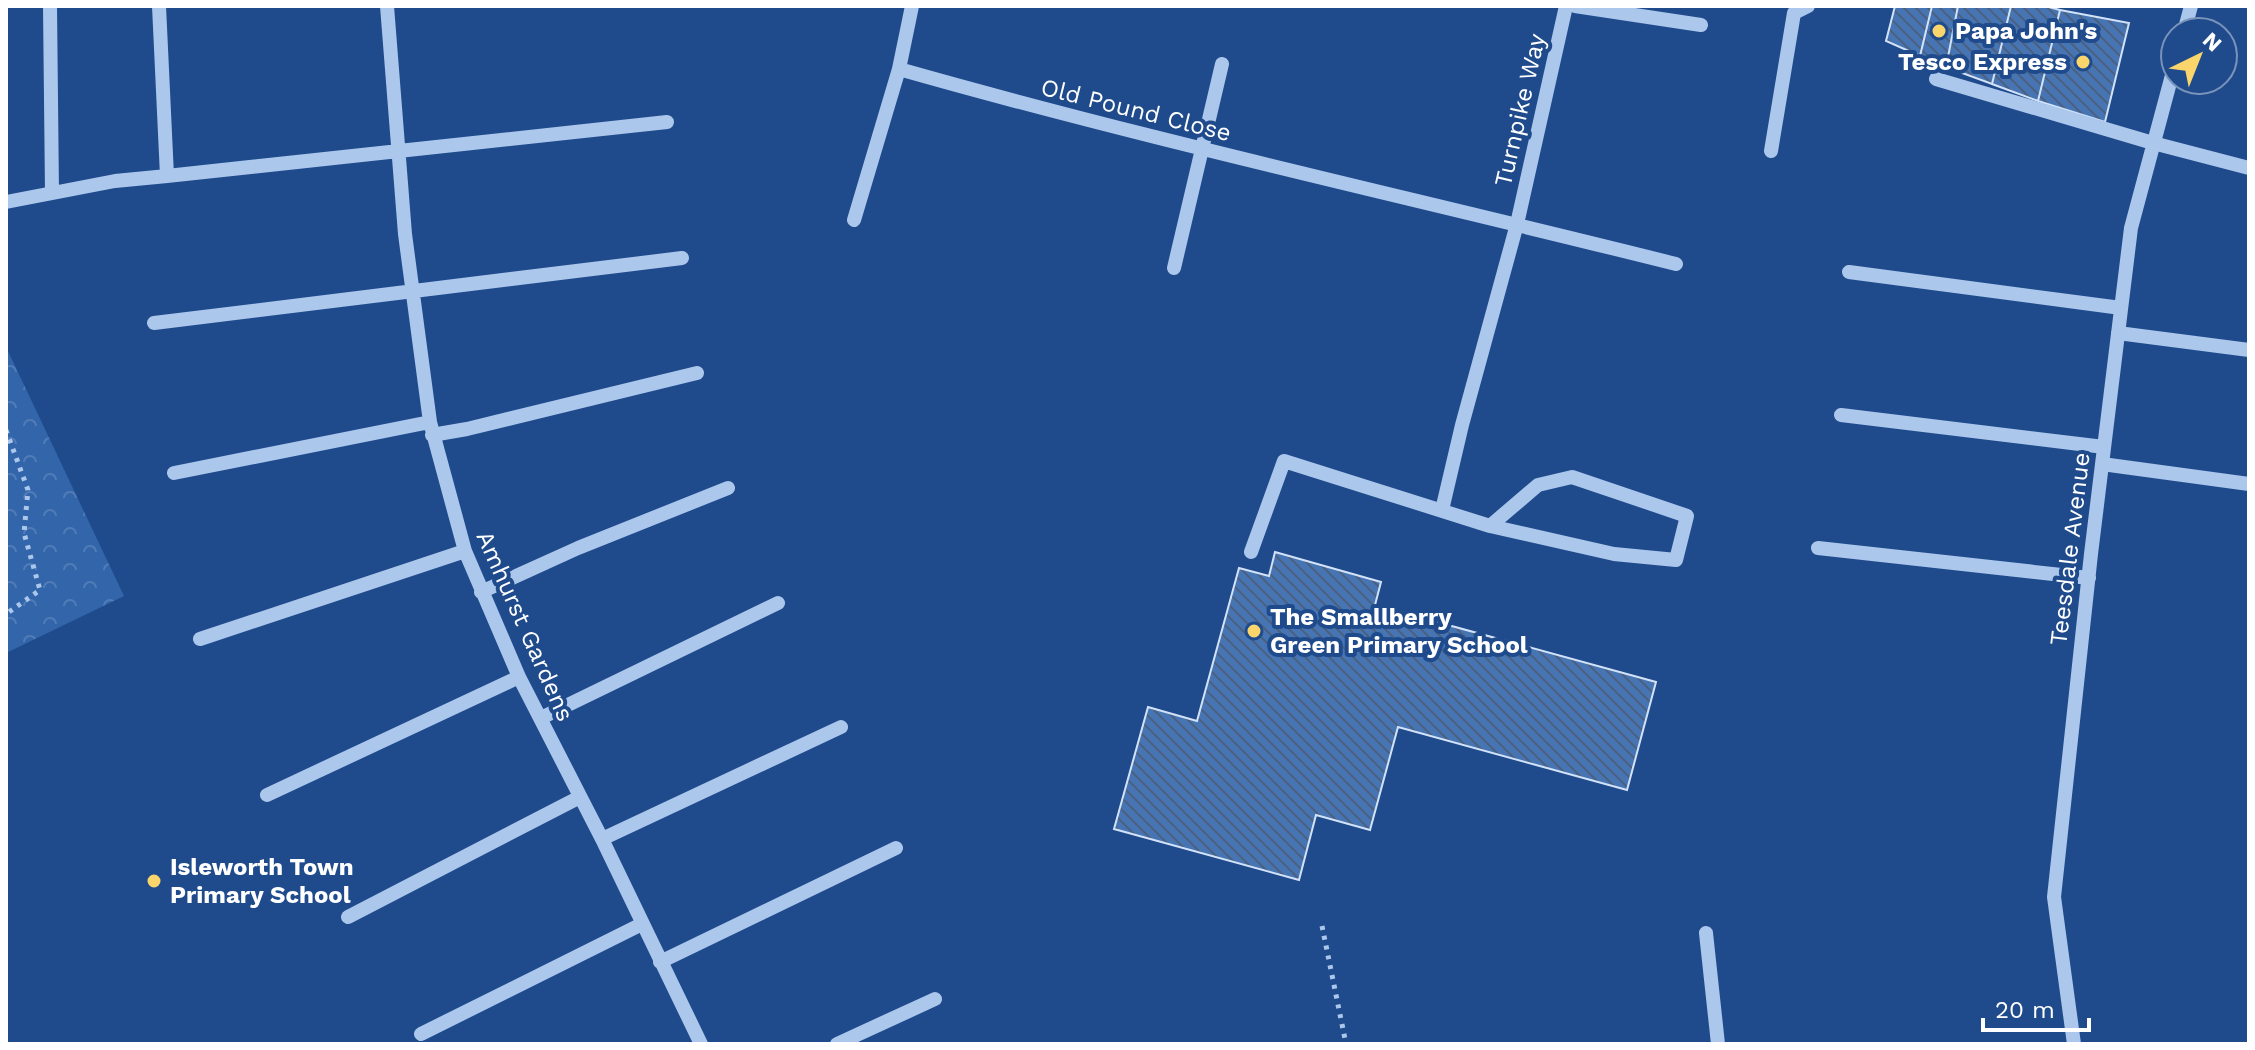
<svg xmlns="http://www.w3.org/2000/svg" width="2255" height="1050" viewBox="0 0 2255 1050" font-family="'Work Sans',sans-serif">
  <style>
    .forest { fill: url(#forest-crowns) }
    .building { fill: url(#building-back-hatch); stroke: #d1e2f9; stroke-width: 2 }
    .lines { fill: none; stroke-linecap: round; stroke-linejoin: round }
    .path { stroke: #acc7ec; stroke-width: 5; stroke-dasharray: 4 6; stroke-linecap: butt }
    .minor { stroke: #acc7ec; stroke-width: 14 }
    .poi-dot { fill: #fad56c; stroke: #1f4b8c; stroke-width: 3 }
    .labels { text-anchor: middle; stroke-width: 8; stroke-linejoin: round; paint-order: stroke }
    .poi-label { font-size: 24px; font-weight: bold; fill: #fff; stroke: #1f4b8c; text-anchor: start }
    .street-label { font-size: 24px; fill: #fff; stroke: #1f4b8c }
  </style>
  <defs>
    <pattern id="forest-crowns" width="20" height="18" patternUnits="userSpaceOnUse" patternTransform="scale(2)"><rect width="20" height="18" fill="#3265aa"/><path d="M2 6a3 3 0 1 1 6 0M12 15a3 3 0 1 1 6 0" fill="none" stroke="#517cb7"/></pattern>
    <pattern id="building-back-hatch" width="6" height="6" patternUnits="userSpaceOnUse" patternTransform="scale(2)"><rect width="6" height="6" fill="#4775b4"/><path d="M-1 5l2 2M0 0l6 6M5-1l2 2" fill="none" stroke="#4a6080"/></pattern>
  </defs>
  <rect width="100%" height="100%" fill="#1f4b8c"/>
  <path class="forest" d="M6,347l118,249 -118,57z"/>
  <path class="building" d="M1895,6h37l-12,50 -34,-15z
    M1932,6h26l-12,61 -26,-11z
    M1958,6h53l-19,78 -46,-17z
    M2011,6h34l15,4 -22,91 -46,-17z
    M2060,10l69,13 -24,99 -67,-21z
    M1275,552l106,30 -6,23 281,77 -29,108 -229,-63 -28,103 -54,-15 -17,65 -185,-51 34,-122 49,14 42,-153 30,8z"/>
  <g class="lines">
    <path class="path" d="M6,430l22,60 -4,43 16,57 -34,24
      M1322,926l24,118"/>
    <path class="minor" d="M50,6l2,187
      M159,6l8,170 500,-54
      M387,6l18,228 25,188 35,129 54,126 83,162 99,205
      M1575,6l126,19
      M2184,32l7,-26
      M899,69l13,-63
      M1936,79l217,64 96,25
      M1771,151l23,-138 14,-7
      M6,202l109,-21 52,-5
      M854,220l45,-151c257,73 518,130 777,195
      M1174,268l48,-204
      M1849,272l272,36
      M154,323l528,-65
      M2118,333l131,17
      M1841,415l263,32
      M432,435l35,-6 230,-56
      M2102,464l147,20
      M174,473l256,-51
      M1442,510l20,-85 55,-201 49,-218
      M1818,548l271,30
      M1251,552l33,-91 206,65 48,-41 34,-8 115,39 -11,44 -62,-6 -124,-28
      M481,592l97,-44 150,-60
      M200,639l265,-88
      M541,718l237,-115
      M267,795l252,-118
      M602,839l239,-112
      M348,917l232,-120
      M1706,933l12,111
      M660,962l236,-114
      M421,1034l221,-110
      M837,1044l98,-45
      M2074,1044l-20,-147 37,-343 40,-326 44,-164"/>
  </g>
  <g class="poi-dot">
    <circle cx="1939" cy="31" r="8"/>
    <circle cx="2083" cy="62" r="8"/>
    <circle cx="1254" cy="631" r="8"/>
    <circle cx="154" cy="881" r="8"/>
  </g>
  <g class="labels">
    <g class="poi-label">
      <text x="1955" y="39">Papa John's</text>
      <text x="2067" y="70" text-anchor="end">Tesco Express</text>
      <text x="1270" y="625">The Smallberry<tspan x="1270" dy="28">Green Primary School</tspan></text>
      <text x="170" y="875">Isleworth Town<tspan x="170" dy="28">Primary School</tspan></text>
    </g>
    <g class="street-label">
      <text transform="translate(1136 110) rotate(14)" y="8">Old Pound Close</text>
      <text transform="translate(1520 110) rotate(-77)" y="8">Turnpike Way</text>
      <text transform="translate(2070 549) rotate(-83)" y="8">Teesdale Avenue</text>
      <text transform="translate(525 626) rotate(66)" y="8">Amhurst Gardens</text>
    </g>
  </g>
  <rect width="2255" height="1050" fill="none" stroke="#ffffff" stroke-width="16"/>
  <g transform="translate(2199 56) rotate(43)"><circle r="38" fill="#1f4b8c" stroke="#7993ba" stroke-width="2"/>
  <path d="M0-6L14 30L0 20L-14 30Z" fill="#fad56c"/>
  <text y="-12" font-size="22" font-weight="bold" text-anchor="middle" fill="#ffffff">N</text>
  </g>
  <path d="M1983 1018v12h106v-12" fill="none" stroke="#ffffff" stroke-width="4"/>
  <text x="1995" y="1018" font-size="24" fill="#ffffff" stroke="#1f4b8c" stroke-width="6" paint-order="stroke">20 m</text>
</svg>
